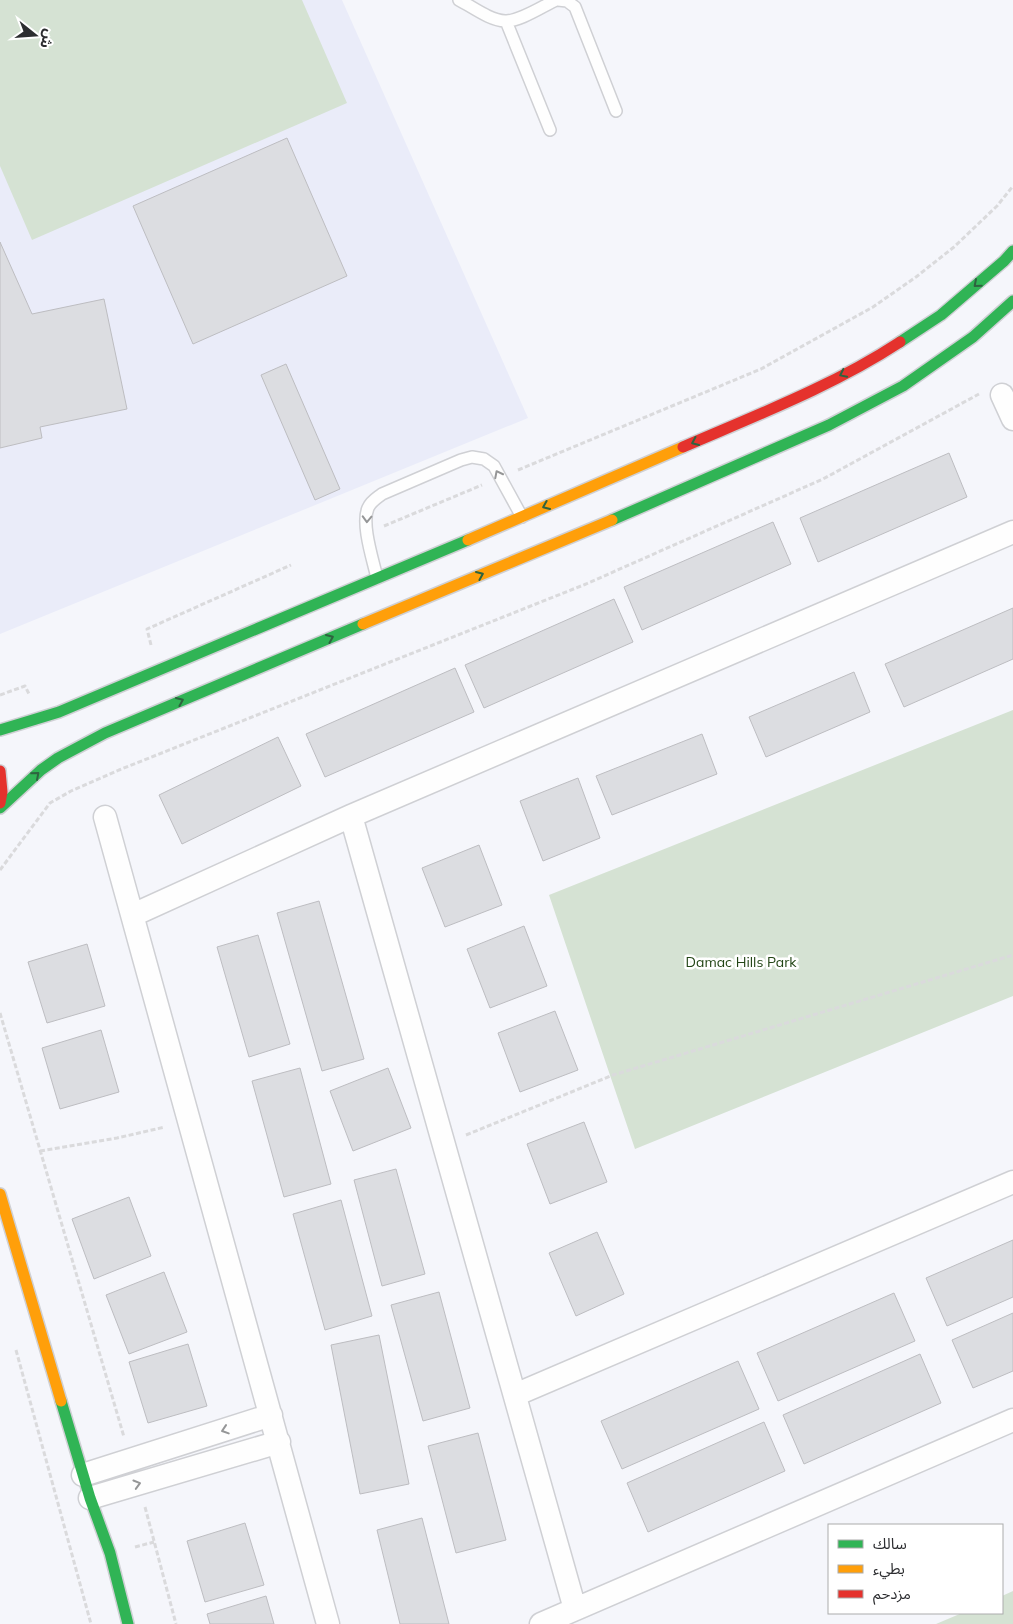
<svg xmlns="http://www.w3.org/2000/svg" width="1013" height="1624" viewBox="0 0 1013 1624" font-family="Mulish,'Noto Sans Arabic',sans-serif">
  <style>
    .built { fill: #eaecf9 }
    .green { fill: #d5e2d3 }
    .building { fill: #dcdde1; stroke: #bdbdc1 }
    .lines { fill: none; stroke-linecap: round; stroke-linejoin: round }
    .lane-casing { stroke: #cfd0d4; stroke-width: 14 }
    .street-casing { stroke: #cfd0d4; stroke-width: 25 }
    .fast-casing { stroke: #cfd0d4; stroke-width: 14 }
    .slow-casing { stroke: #cfd0d4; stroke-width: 14 }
    .jam-casing { stroke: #cfd0d4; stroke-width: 14 }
    .path { stroke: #dadadc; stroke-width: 3; stroke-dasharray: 5 2.5; stroke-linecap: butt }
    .lane { stroke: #fefefe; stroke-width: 11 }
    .street { stroke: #fefefe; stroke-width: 22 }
    .fast { stroke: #30b455; stroke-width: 11 }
    .slow { stroke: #ff9f0a; stroke-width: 11 }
    .jam { stroke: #e5322d; stroke-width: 11 }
    .oneway { stroke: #2e633f }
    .oneway2 { stroke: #959697 }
    .labels { text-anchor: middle; stroke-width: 5; stroke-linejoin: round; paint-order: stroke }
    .park-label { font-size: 14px; fill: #224515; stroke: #fff }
  </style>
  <rect width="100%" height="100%" fill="#f5f6fb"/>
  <path class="built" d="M0,0h342l186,418 -528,216z"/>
  <path class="green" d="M0,0h302l45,103 -315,137 -32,-74z
    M1013,710v286l-378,153 -86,-254z
    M1013,1591v33h-77l26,-11h40v-17z"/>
  <path class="building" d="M287,138l60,138 -154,68 -60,-138z
    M0,242l32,72 72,-15 23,110 -87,18 2,11 -42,10z
    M286,364l54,125 -25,11 -54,-125z
    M949,453l18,44 -149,65 -18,-44z
    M773,522l18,42 -149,66 -18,-43z
    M614,599l19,43 -149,66 -19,-43z
    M1013,608v51l-109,48 -19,-43z
    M455,668l19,44 -149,65 -19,-43z
    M854,672l16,40 -104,45 -17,-40z
    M702,734l15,40 -105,41 -16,-39z
    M278,737l23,49 -119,58 -23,-49z
    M578,778l22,60 -57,23 -23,-60z
    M479,845l23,60 -57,22 -23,-59z
    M319,901l45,158 -42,12 -45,-158z
    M524,926l23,60 -57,22 -23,-59z
    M258,935l32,109 -41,13 -32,-110z
    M87,944l18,62 -58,17 -19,-61z
    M555,1011l23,59 -58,22 -22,-59z
    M101,1030l18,62 -59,17 -18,-61z
    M300,1068l31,116 -47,13 -32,-116z
    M388,1068l23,60 -58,23 -23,-60z
    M584,1122l23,60 -57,22 -23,-60z
    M396,1169l29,105 -43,12 -28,-106z
    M129,1197l22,59 -57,23 -22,-60z
    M341,1200l31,116 -47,14 -32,-116z
    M597,1232l27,62 -48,22 -27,-63z
    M1013,1240v57l-66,29 -21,-48z
    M164,1272l23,60 -58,22 -23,-59z
    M439,1292l31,116 -47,13 -32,-116z
    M894,1293l21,48 -137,60 -21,-48z
    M1013,1313v58l-40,17 -21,-48z
    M379,1335l30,149 -49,10 -29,-149z
    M188,1344l19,62 -59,17 -19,-61z
    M920,1354l21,49 -137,61 -21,-49z
    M738,1361l21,48 -137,60 -21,-48z
    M764,1422l21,49 -137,61 -21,-49z
    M478,1433l28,107 -50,13 -28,-107z
    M422,1518l27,106h-49l-23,-94z
    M245,1523l19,62 -59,17 -18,-61z
    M266,1596l8,28h-64l-3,-10z"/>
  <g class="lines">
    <defs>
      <path id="lane" d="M459,0c14,7 30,20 46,21 14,1 38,-15 51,-21
        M558,0l9,1 8,6 41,104
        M506,21l44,109
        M377,578c-4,-18 -16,-54 -9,-70 3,-7 9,-10 14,-14l79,-34 11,-3 12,2 10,7 28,51"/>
      <path id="street" d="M1002,395l11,24
        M351,816l224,793
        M105,817l223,807
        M133,915l218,-99 662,-284
        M515,1395l498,-213
        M83,1475l188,-60
        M90,1498l189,-56
        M541,1624l472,-204"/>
      <path id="fast" d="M900,342l41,-27 63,-54 9,-10
        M612,520l217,-95 74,-39 70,-49 40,-36
        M0,730l59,-18 409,-172
        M0,808l41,-38 17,-12 47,-25 258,-109
        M61,1401l29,97 20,55 18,71"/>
      <path id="slow" d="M468,540l215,-93
        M363,624l249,-104
        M0,1194l61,207"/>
      <path id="jam" d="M683,447c74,-32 150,-61 217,-105
        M0,771l2,21 -2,11"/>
    </defs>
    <use href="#lane" class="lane-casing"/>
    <use href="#street" class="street-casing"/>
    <use href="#fast" class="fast-casing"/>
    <use href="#slow" class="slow-casing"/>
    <use href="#jam" class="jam-casing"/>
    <path class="path" d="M518,470l243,-101 112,-62 43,-30 38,-30 43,-41 16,-20
      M384,526l98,-41
      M151,645l-4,-16 144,-64
      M0,695l25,-9 4,8
      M0,870l50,-67 21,-12 48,-21 467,-186 237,-105 156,-85
      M0,1013l124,424
      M466,1135l147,-60 400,-120
      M40,1151l77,-13 48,-11
      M16,1350l75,274
      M145,1507l31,117
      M135,1547l19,-5"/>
    <use href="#lane" class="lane"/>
    <use href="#street" class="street"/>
    <use href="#fast" class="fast"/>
    <use href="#slow" class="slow"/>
    <use href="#jam" class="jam"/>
  </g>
  <defs><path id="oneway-chevron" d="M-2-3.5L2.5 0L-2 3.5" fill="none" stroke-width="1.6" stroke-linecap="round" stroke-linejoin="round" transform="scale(1.25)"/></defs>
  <g class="oneway">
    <use href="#oneway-chevron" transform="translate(977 284) rotate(139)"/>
    <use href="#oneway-chevron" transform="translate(843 374) rotate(154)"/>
    <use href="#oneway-chevron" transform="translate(695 442) rotate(156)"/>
    <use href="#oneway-chevron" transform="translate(546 506) rotate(157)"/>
    <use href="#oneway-chevron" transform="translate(480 575) rotate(-23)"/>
    <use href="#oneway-chevron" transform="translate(330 638) rotate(-23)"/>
    <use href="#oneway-chevron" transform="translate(180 701) rotate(-23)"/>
    <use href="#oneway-chevron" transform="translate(36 775) rotate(-41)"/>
  </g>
  <g class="oneway2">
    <use href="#oneway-chevron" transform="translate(498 474) rotate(-117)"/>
    <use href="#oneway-chevron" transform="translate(367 519) rotate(92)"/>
    <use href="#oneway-chevron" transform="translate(225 1430) rotate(162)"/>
    <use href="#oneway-chevron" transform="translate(137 1484) rotate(-16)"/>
  </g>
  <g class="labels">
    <g class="park-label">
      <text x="741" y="967">Damac Hills Park</text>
    </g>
  </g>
  <rect x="828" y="1524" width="175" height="90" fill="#ffffff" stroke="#ababac"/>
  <rect x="838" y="1540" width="25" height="8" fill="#30b455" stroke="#ababac"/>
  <text x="873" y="1549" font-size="15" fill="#2c2d30">سالك</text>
  <rect x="838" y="1565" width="25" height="8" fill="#ff9f0a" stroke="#ababac"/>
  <text x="873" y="1574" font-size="15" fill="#2c2d30">بطيء</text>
  <rect x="838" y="1590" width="25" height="8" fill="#e5322d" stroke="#ababac"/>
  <text x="873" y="1599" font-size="15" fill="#2c2d30">مزدحم</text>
  <g transform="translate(35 35) rotate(107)" stroke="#ffffff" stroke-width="4" paint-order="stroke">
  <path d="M0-4L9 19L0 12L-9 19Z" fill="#2c2d30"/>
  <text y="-8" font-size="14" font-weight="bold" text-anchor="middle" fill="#2c2d30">ش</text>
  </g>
</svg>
